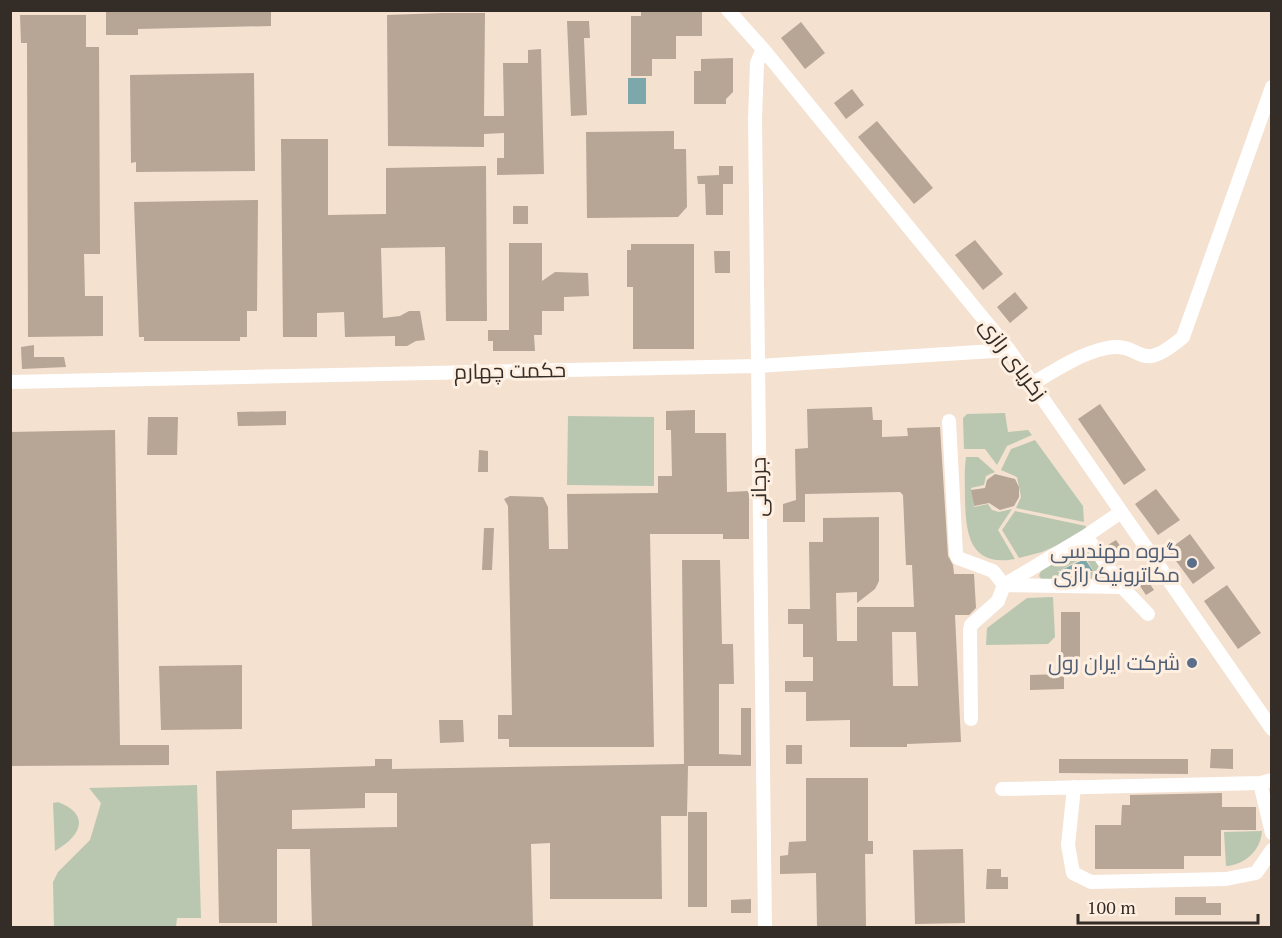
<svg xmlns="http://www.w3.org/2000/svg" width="1282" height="938" viewBox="0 0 1282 938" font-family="'PT Serif',Cairo,serif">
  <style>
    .green { fill: #bac7b0 }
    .water { fill: #7da8ab }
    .building { fill: #b7a595; fill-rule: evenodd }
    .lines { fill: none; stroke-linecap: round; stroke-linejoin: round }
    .minor { stroke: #fff; stroke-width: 14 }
    .service-dot { fill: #5c6f8a; stroke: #feefe1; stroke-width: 2 }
    .labels { text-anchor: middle; stroke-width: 6; stroke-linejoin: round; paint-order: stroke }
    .street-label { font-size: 21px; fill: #342c26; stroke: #feefe1 }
    .service-label { font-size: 21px; fill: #4e5e75; stroke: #feefe1; text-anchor: end }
  </style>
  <rect width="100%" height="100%" fill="#f4e1d0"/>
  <path class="green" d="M1005,413l3,19 20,-2 4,5 -25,11 -10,19 -12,-16h-21l-1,-31 4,-4z
    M568,416l86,1v69l-87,-1z
    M1035,440l48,66 1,16 -68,-14 5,-11 -4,-20 -16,-7 10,-21z
    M966,457h12l17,15 -9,4 -2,9 -13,3 3,19 14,-3 4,6 7,2 13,-3 -14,21 17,29c-45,8 -49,-24 -50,-59 0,-14 -1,-29 1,-43z
    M1015,511l71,15 -1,7 -43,19 -23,6 -17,-28z
    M1089,544l4,8 -36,20h37l-9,-15 10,-4 14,25 -67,2 -3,-4 4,-10z
    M1053,597l2,40 -7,7 -62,1 1,-17 40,-30z
    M197,785l4,133h-24l-1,9h-122l-1,-45 5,-10 32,-32 11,-37 -12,-15z
    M58,802c34,13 22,35 -3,49l-2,-48z
    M1262,831c-1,19 -17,34 -36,35l-2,-34z"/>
  <path class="water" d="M628,78h18v26h-18z
    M1085,559l8,12h-34z"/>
  <path class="building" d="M106,10h165v16l-133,3v6h-32z
    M641,10h61v26h-26v23h-24v17h-21v-60h10z
    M443,13h42l-1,103h20l-1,-53h25v-13l13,-1 3,125 -47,1v-17h7v-25l-20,1v13l-96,-1 -1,-131z
    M20,15h66v32h13l1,207h-16l1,42h18v40l-75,1 -1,-294h-6z
    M567,21h22l1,17h-6l3,77 -16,1z
    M801,22l24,31 -20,16 -24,-31z
    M733,58v34l-7,7v5h-32v-33h7v-12z
    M254,73l1,98 -119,1v-10l-5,1 -1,-88z
    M852,89l12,16 -18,14 -12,-16z
    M877,121l56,67 -19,16 -56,-67z
    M674,131v18h12l1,58 -9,10 -91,1 -1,-86z
    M281,139h47v76l58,-1v-46l100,-2 1,155h-41l-1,-74 -64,1 2,70 17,-2 9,-5h11l5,29 -9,1 -9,5h-12v-10l-50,1 -1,-25 -27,1v24h-34z
    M719,166h14v18h-10v31h-17l-1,-31h-7l-1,-8 22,-1z
    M258,200l-1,111h-10v26h-7v4h-96v-4h-5l-5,-135z
    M513,206h15v18h-15z
    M975,240l28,34 -20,16 -28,-35z
    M509,243h33v38l13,-9 33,1 1,23 -25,1v14h-22v24h-8l1,16h-42v-10h-5v-11h21z
    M631,244h63v105h-61v-62h-6v-37h4z
    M714,251h16v22h-15z
    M1015,292l13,16 -18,15 -13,-16z
    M34,345v12h30l2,10 -44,2 -1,-22z
    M1100,404l46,66 -22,15 -46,-66z
    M872,407l1,13h9v17l26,-1 -1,-8 33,-1 8,129 5,9 1,9h20l2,34 -7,7h-14l6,127 -54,2v3h-57v-27l-44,1v-29h-21v-11h28v-24h-10v-33h-15v-15h22l-1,-67h14v-24l56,-1v64l-4,8 -18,14v-11l-21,1 1,48h20v-34h57l-2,-42h-6l-3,-70 -3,-3 -95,2v28h-22v-18l13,-4 -1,-51 13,-1 -1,-39zM892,632h24l2,54h-25z
    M695,410v23h31l1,59 22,-1v48h-26v-5h-73l4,213h-145v-8h-11v-24h14l-4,-209 -4,-7 6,-3 33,1 5,10 1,42h19l-1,-55 91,-1v-17h14l-1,-46h-5v-19z
    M286,411v14l-48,1 -1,-14z
    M148,417h30l-1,38h-30z
    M115,430l5,315h49v20l-159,1v-334z
    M479,450l9,1v21h-10z
    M995,474l20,5 4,8v10l-5,9 -14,4 -11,-7 -15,3 -3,-16 14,-2 2,-8z
    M1156,489l24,31 -22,15 -23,-31z
    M484,528h10l-2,42h-10z
    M1190,534l25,34 -22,16 -25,-34z
    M1116,540l11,16 -9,5 -10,-16z
    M682,560h38l2,84h11l1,40h-15v70l22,1v-47h10v58h-63l-1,50h-26l1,83h-112v-56l-19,1 2,83h-221l-2,-78h-33v74h-58l-3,-152 159,-5v-7h17v10l292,-5zM365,793h32v34l-105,2v-19l73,-2z
    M1140,569l14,21 -8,5 -14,-21z
    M1227,585l34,48 -23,16 -34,-48z
    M1061,612h19v49h-19z
    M242,665v64l-81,1 -2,-64z
    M1064,674v15l-34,1v-15z
    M439,720h24l1,22 -24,1z
    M786,745h16v19h-16z
    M1211,749h22v20l-23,-1z
    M1059,759h129v15l-129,-1z
    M806,778h62v63h5v13h-8l1,72h-49l-1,-53 -36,1v-18l8,-1 1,-13 17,-1z
    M1222,793v14h34v23h-35v26h-37v13h-89v-44h26l1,-20h8v-10z
    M688,812h19v95h-19z
    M963,849l2,74 -50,1 -2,-74z
    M987,869h14v8h7v12h-22z
    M1175,897h31v6h15v12h-46z
    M751,899v14h-20v-13z"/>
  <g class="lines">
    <path class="minor" d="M728,10l35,39 246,301 263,379
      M763,49l-6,14 -2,56 10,809
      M10,382l747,-16 252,-16
      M1032,384c23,-14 49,-31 75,-36 37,-7 29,29 76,-11l89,-250
      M949,421l7,132 2,5 35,13 11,14 -6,16 -27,24 -1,5 1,89
      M1086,536l36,51 26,27
      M1004,585l82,-49 35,-24
      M1004,585l118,2
      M1260,783l12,50
      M1074,787l-6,58 5,28 18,9 135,-3 30,-6 16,-23
      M1002,789l258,-6 12,-3"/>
  </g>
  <g class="service-dot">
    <circle cx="1192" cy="563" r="6"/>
    <circle cx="1192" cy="663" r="6"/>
  </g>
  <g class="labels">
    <g class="street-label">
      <text transform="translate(1013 359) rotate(53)" y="7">زکریای رازی</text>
      <text transform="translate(510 371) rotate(-1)" y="7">حکمت چهارم</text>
      <text transform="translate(759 487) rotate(-91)" y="7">جرجانی</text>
    </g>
    <g class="service-label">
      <text x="1180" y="558">گروه مهندسی<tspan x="1180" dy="24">مکاترونیک رازی</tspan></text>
      <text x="1180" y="670">شرکت ایران رول</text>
    </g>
  </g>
  <rect width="1282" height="938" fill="none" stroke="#342c26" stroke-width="24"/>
  <path d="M1078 914v9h180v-9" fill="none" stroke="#342c26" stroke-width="3"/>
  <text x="1087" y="914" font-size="18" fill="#342c26" stroke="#feefe1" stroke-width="4.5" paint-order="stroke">100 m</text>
</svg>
